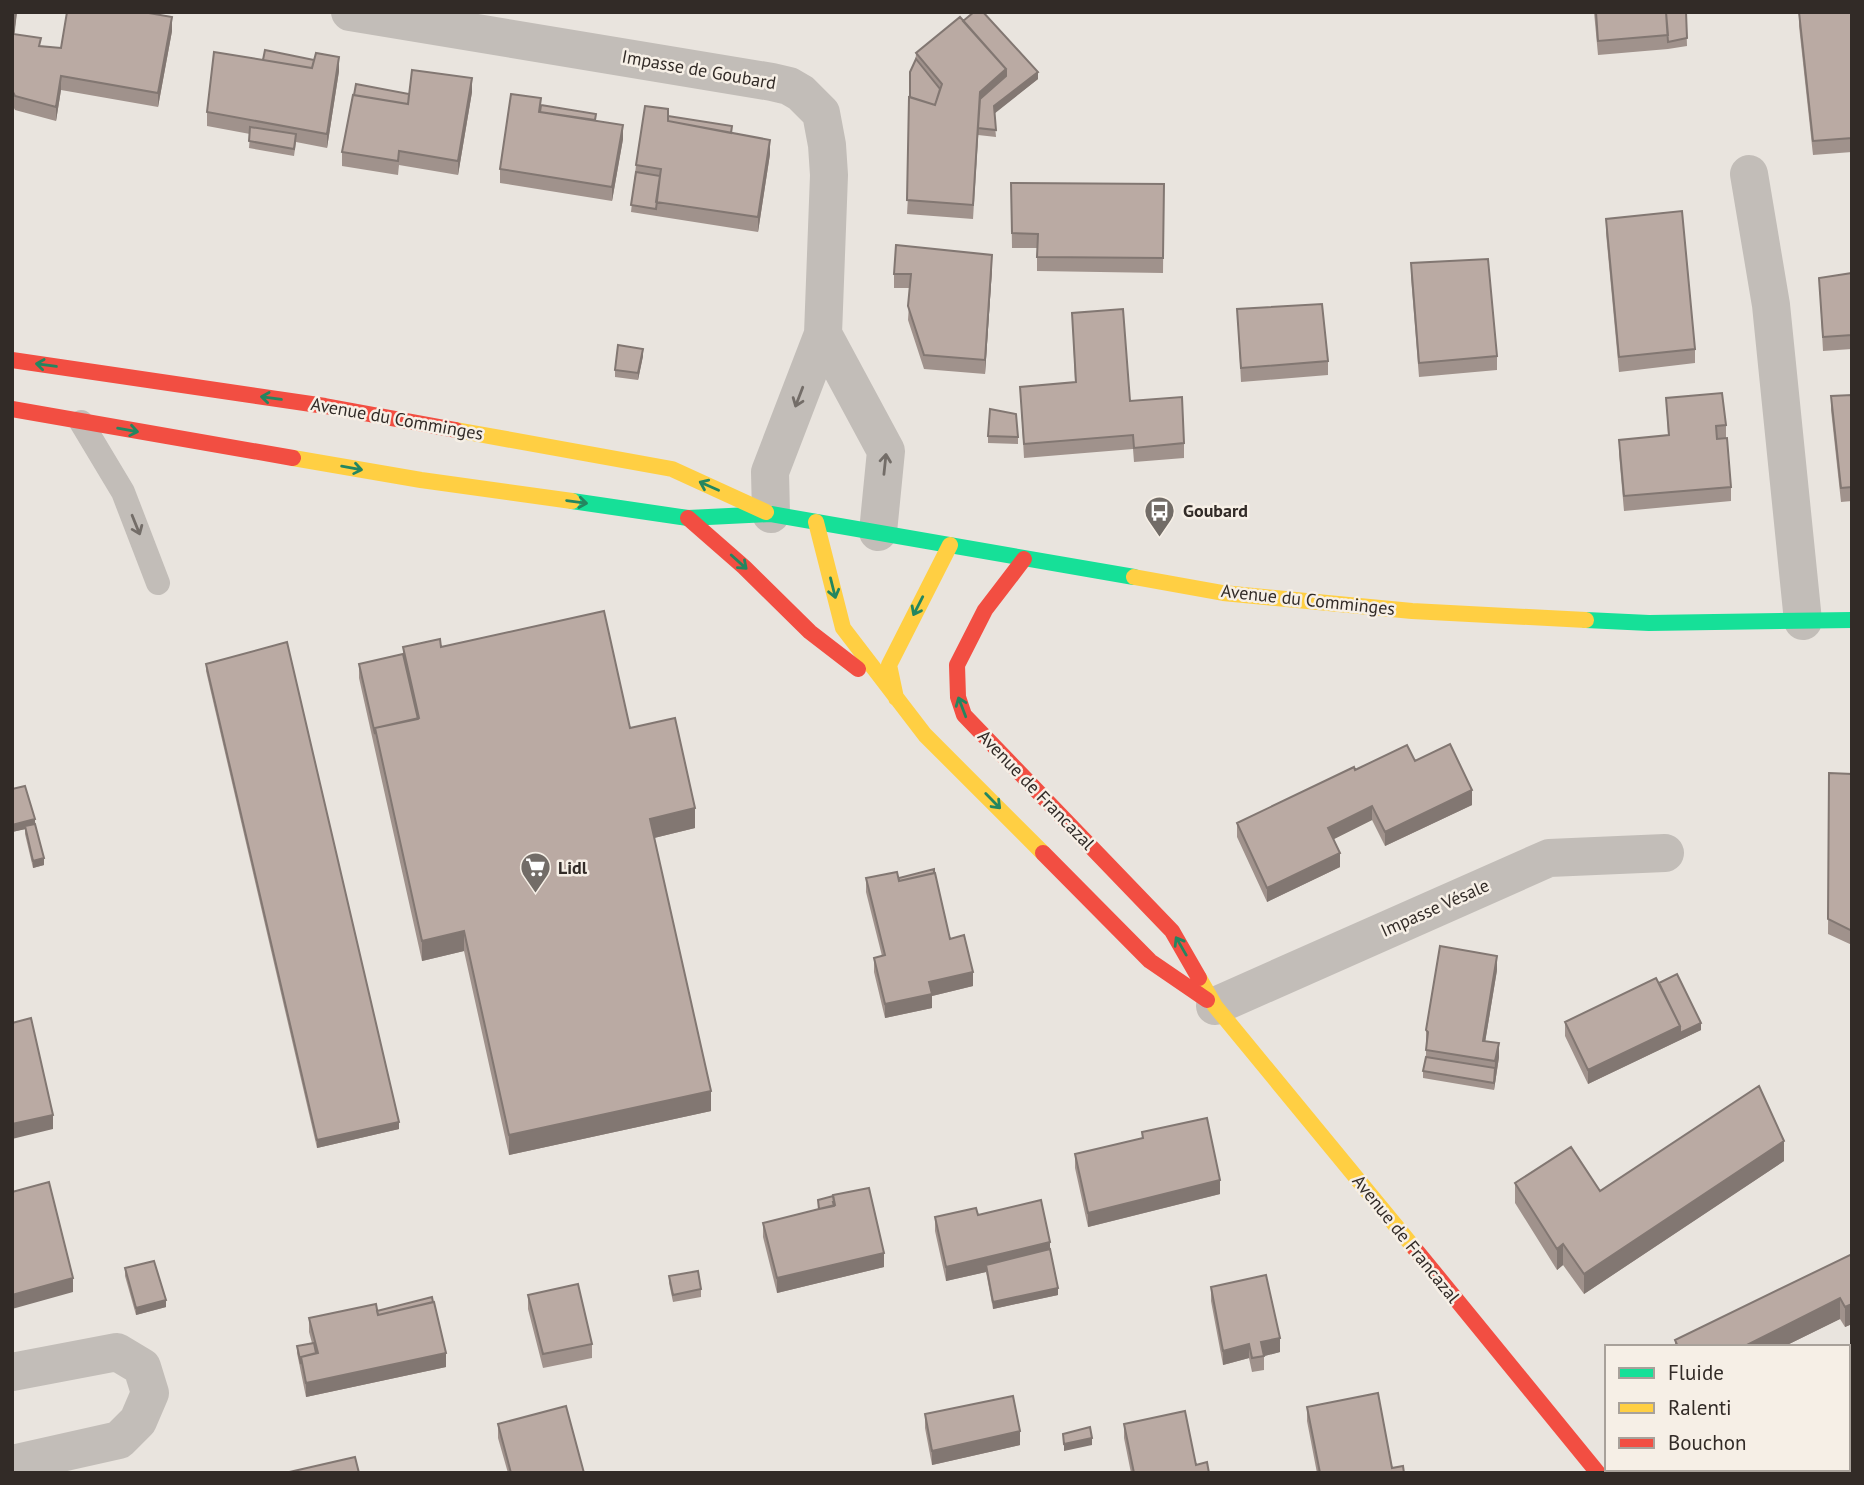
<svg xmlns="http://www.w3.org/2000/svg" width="1864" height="1485" viewBox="0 0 1864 1485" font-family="'PT Sans',sans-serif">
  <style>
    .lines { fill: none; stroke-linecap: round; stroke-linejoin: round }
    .lane { stroke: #c2bdb8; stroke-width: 24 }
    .street { stroke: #c2bdb8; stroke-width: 38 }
    .fast { stroke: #16e098; stroke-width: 16 }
    .slow { stroke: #ffcf43; stroke-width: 16 }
    .jam { stroke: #f24e42; stroke-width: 16 }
    .wall { fill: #a0928c }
    .shaded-wall { fill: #827772 }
    .building { fill: #baaaa3; stroke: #827772; stroke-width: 2 }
    .oneway { stroke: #248660 }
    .oneway2 { stroke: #736d68 }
    .labels { text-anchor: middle; stroke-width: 5; stroke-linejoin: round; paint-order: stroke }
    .street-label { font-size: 18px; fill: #322b27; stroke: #f6efe6 }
    .poi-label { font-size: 18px; font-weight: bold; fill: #322b27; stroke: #f6efe6; text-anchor: start }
  </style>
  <rect width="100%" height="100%" fill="#e9e4de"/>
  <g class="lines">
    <path class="lane" d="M81,422l42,70 35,91"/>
    <path class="street" d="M350,12l422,70 17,4 12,7 20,20 6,32 2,30 -6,159 -53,138 1,42
      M1749,174l22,131 32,316
      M823,334l63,117 -8,81
      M1215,1006l334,-148 116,-5
      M12,1372l105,-20 25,15 8,26 -12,28 -19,19 -107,24"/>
    <path class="fast" d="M572,501l116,17 83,-4 363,63
      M1586,620l63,3 203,-3"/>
    <path class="slow" d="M456,430l216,39 94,43
      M293,458l128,22 151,21
      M816,522l27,106 82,107 118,118
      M1134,577l89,16 189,18 174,9
      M896,698l-7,-33 61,-120
      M1199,978l16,28 200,243"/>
    <path class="jam" d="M12,360l313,46 131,24
      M12,409l281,49
      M688,518l56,49 66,65 48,37
      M1024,559l-39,51 -28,55 1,32 6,18 208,216 27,47
      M1043,853l107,108 57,39
      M1415,1249l183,224"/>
  </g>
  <path class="wall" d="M12,12h5l-3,22 27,12 20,2 111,-17 -14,76 -97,-17 -5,31 -41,-11 -3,-6z
    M1594,12h92l1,34 -19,3 -70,6z
    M1799,12h53v140l-39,3 -14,-129z
    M963,21l75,58 -44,34 2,24 -18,-2v-6l-5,90 -66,-5 9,-161z
    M339,71l-12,77 -31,-6 -2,14 -45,-8 1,-14 -43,-8v-14z
    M472,92l-14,83 -59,-10 -1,10 -56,-9v-14l67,-58z
    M541,105l55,16 27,18 -11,62 -112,-18v-14z
    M668,116l64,17 38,21 -12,78 -127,-20 5,-47z
    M1011,183l153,1 -1,89 -126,-2v-23h-25z
    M1606,219l89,130v14l-76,9 -13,-139z
    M1411,263l86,93v14l-78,7 -8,-100z
    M992,269l-7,105 -61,-5 -16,-49 2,-32h-16v-14z
    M1852,273v76l-29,2 -4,-73z
    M1237,309l91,52v14l-87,7z
    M1072,313l58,88 54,42v15l-50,4 -1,-13 -109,9 -4,-71 55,-5z
    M643,356l-5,24 -23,-3v-7z
    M1852,395v106l-11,1 -10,-92v-14z
    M1666,398l60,27v13l5,49v14l-107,10 -5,-57v-14l49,-5z
    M988,436l30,1v7l-30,-1z
    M403,647h38l189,81 65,100 -41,10 57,273 -202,44 -45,-204 -42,10 -63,-283v-14l44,-10z
    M206,664l193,465 -82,19 -111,-477z
    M1355,770l117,35 -87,41 -13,-26 -38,19 6,28 -73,35 -30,-65v-14z
    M1829,773l23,1v171l-24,-11z
    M12,789l23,35 9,41 -11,3 -8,-34v-5l-13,3z
    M866,878h33l51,61 23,47 -41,10v12l-47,10 -11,-46v-14l8,-2 -16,-64z
    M1497,970l-12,72 14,15 -5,33 -71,-12v-7l3,-14v-27z
    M1659,983l42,47 -113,54 -23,-48v-14z
    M1142,1132l78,62 -132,33 -13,-59v-14l67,-16z
    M1784,1161l-200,133 -21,-29 -6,5 -42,-67v-20l85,8z
    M833,1196l51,71 -107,26 -14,-56v-14l55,-14v-9z
    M978,1215l72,34 8,46 -65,14 -7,-37 -40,9 -11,-50v-14z
    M1852,1254v70l-7,3 -5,-8 -57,28h-108v-7z
    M125,1268l41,39 -30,8 -11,-39z
    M669,1276l32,13v8l-28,5 -4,-19z
    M1211,1287l69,65 -16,4v14l-12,2 -3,-14 -26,7 -12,-64z
    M528,1295l64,49v14l-49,10 -15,-59z
    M377,1311l69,56 -140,30 -9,-44v-7l15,-3 -3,-11v-14z
    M1307,1407l85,61 12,5h-87l-10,-52z
    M925,1414l95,31 -88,20 -7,-37z
    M498,1424l86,49h-76l-10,-35z
    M1124,1424l72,41 13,8h-78l-7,-35z"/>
  <path class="shaded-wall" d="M15,12h2l-4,36v-14z
    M172,17v14l-14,76v-14z
    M339,57v14l-12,77v-14z
    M1006,69v14l-26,23 -7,113 7,-127z
    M1038,72v7l-44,35v-8z
    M61,76v14l-5,31v-14z
    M472,78v14l-14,83v-14z
    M623,125v14l-11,62v-14z
    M770,140v14l-12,78v-15z
    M992,255v14l-7,105v-14z
    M643,349v7l-5,24v-7z
    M1472,790v15l-87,41v-14z
    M1372,806v14l-44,22v-14z
    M695,808v20l-45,11v-20z
    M35,819v8l-23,5v-7z
    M1340,853v14l-73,35v-14z
    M44,858v7l-11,3v-7z
    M464,931v20l-42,10v-20z
    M1497,956v14l-14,85v-14z
    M973,972v14l-41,10v12l-47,10v-14l44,-22z
    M1701,1023v7l-113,54v-14l92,-44z
    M1499,1043v14l-5,33 1,-29z
    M711,1091v20l-202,44v-20z
    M53,1115v14l-41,10v-15z
    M399,1122v7l-82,19v-8z
    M1784,1141v20l-200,133v-20z
    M1220,1180v14l-132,33v-14z
    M1050,1242v14l-64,9v7l-40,9v-14z
    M1563,1244v21l-6,5v-21z
    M884,1253v14l-107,26v-15z
    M73,1278v14l-61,17v-14z
    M1058,1288v7l-65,14v-7z
    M1840,1298v21l-57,28h-40z
    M166,1300v7l-30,8v-7z
    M1852,1304v20l-7,3v-20z
    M1280,1338v14l-19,5v-15z
    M1249,1344v14l-26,7v-14z
    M446,1353v14l-140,30v-14z
    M1020,1431v14l-88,20v-14z
    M1092,1438v7l-28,6v-7z"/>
  <path class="building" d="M12,12h3l-2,22 28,4 -2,8 22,2 6,-36h76l29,5 -14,76 -97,-17 -5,31 -41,-11 -3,-6z
    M974,12h9l55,60 -44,34 2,24 -18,-2 2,-29 26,-23v-7l-43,-48z
    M1596,12h70l2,23 -70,6z
    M1666,12h20l1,26 -19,4z
    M1799,12h53v126l-39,3z
    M960,17l46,52 -26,23 -7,113 -66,-5 2,-103 26,8 7,-21 -26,-31z
    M265,50l49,10 -2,8 -49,-8z
    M214,52l98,16 4,-15 23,4 -12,77 -120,-22z
    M916,59l24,30 -5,16 -25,-8v-25z
    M412,70l60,8 -14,83 -59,-10 -1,10 -56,-9 11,-57 55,9z
    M356,84l53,10 -1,10 -54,-9z
    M511,94l30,4 -2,14 84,13 -11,62 -112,-18z
    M541,105l55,9 -1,6 -55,-8z
    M645,106l23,3v12l102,19 -12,77 -102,-15 5,-33 -25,-4z
    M668,116l64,10 -1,7 -63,-12z
    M250,127l46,7 -2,15 -45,-8z
    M636,172l24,4 -4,33 -25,-4z
    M1011,183l153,1 -1,74 -126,-1 1,-23 -26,-1z
    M1682,211l13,138 -76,8 -13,-138z
    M896,245l96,10 -7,105 -61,-5 -16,-49 3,-32h-17z
    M1488,259l9,97 -78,7 -8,-100z
    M1852,273v62l-29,2 -4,-59z
    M1322,304l6,57 -87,7 -4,-59z
    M1123,309l7,92 52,-4 2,46 -50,5 -1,-13 -109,9 -4,-57 56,-5 -4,-69z
    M618,345l25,4 -5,24 -23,-3z
    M1722,393l4,32 -10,1 1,13 10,-1 4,49 -107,9 -5,-56 50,-5 -3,-37z
    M1852,395v92l-11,1 -10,-92z
    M990,409l26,5 2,23 -30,-1z
    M604,611l26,117 45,-10 20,90 -45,11 61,272 -202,44 -45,-204 -42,10 -47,-213 44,-10 -16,-71 37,-8 1,8z
    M287,642l112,480 -82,18 -111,-476z
    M403,654l15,65 -43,9v6l-16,-70z
    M1450,744l22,46 -87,42 -13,-26 -44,22 12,25 -73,35 -30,-65 117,-56 1,3 52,-25 8,16z
    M1829,773l23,1v157l-24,-12z
    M25,786l10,33 -23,6v-36z
    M35,824l9,34 -11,3 -8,-35z
    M934,869v4l-35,8v-3z
    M897,872l2,9 36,-8 15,66 14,-4 9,37 -44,10 3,12 -47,10 -11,-46 11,-3 -19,-77z
    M1440,946l57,10 -14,85 16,2 -4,18 -69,-11 2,-18 -2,-2z
    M1677,974l24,49 -21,10v-7l-21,-43z
    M1656,978l24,48 -92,44 -23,-48z
    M31,1018l22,97 -41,9v-101z
    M1426,1057l69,11 -1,15 -71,-12z
    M1759,1086l25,55 -200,133 -21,-30 -6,5 -42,-66 56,-36 29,44z
    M1207,1118l13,62 -132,33 -13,-59 68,-16 -1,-6z
    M49,1182l24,96 -61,17v-103z
    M869,1188l15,65 -107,25 -14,-55 72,-18 -2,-10z
    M833,1196l1,6h-1l1,4 -15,3 -1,-9z
    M1041,1200l9,42 -104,25 -11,-50 41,-9 2,7z
    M1050,1249l8,39 -65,14 -7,-37z
    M1852,1254v50l-7,3 -5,-9 -97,49h-65l-3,-7z
    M154,1261l12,39 -30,8 -11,-40z
    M698,1271l3,18 -28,6 -4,-19z
    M1266,1275l14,63 -19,4 3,14 -12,2 -3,-14 -26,7 -12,-64z
    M578,1284l14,60 -49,10 -15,-59z
    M432,1297l1,5 -55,13 -1,-4z
    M434,1302l12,51 -140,30 -5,-26 17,-4 -9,-35 67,-14 2,11z
    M314,1343l2,10 -15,4v7l-4,-18z
    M1378,1393l14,75 11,-2 1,7h-84l-13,-66z
    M1013,1396l7,35 -88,20 -7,-37z
    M566,1406l18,67h-73l-13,-49z
    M1185,1411l11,54 11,-3 2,11h-75l-10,-49z
    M1090,1427l2,11 -28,6 -1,-10z
    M355,1457l4,16h-74z"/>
  <defs><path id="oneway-shaft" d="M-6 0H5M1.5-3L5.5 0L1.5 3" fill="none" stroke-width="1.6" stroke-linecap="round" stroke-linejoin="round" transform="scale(1.75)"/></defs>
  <g class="oneway">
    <use href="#oneway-shaft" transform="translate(46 365) rotate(-172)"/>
    <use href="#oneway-shaft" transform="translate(271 398) rotate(-172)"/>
    <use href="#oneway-shaft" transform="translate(128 430) rotate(10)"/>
    <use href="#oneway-shaft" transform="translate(352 468) rotate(10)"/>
    <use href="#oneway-shaft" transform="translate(709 486) rotate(-156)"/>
    <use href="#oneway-shaft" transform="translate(577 502) rotate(8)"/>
    <use href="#oneway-shaft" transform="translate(739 562) rotate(42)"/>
    <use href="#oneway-shaft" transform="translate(833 588) rotate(76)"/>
    <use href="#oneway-shaft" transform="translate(918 606) rotate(117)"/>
    <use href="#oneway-shaft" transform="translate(962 707) rotate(-111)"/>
    <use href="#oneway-shaft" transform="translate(993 801) rotate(46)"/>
    <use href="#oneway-shaft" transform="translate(1181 946) rotate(-120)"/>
  </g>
  <g class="oneway2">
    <use href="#oneway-shaft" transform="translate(799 397) rotate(111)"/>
    <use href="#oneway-shaft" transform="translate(885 464) rotate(-84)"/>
    <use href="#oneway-shaft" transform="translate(136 525) rotate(68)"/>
  </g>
  <defs>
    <symbol id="bus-pin" viewBox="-11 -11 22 30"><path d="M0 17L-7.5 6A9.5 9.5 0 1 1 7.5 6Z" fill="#726c67" stroke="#f6efe6"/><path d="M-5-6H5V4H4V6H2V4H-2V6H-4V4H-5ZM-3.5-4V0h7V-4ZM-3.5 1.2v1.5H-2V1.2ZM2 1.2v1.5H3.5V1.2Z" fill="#fff"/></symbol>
    <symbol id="supermarket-pin" viewBox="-11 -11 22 30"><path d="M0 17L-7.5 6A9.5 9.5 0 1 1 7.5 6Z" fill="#726c67" stroke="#f6efe6"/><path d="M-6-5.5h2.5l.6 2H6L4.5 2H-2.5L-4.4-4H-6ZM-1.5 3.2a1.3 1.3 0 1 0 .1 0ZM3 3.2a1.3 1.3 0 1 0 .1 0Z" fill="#fff"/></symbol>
  </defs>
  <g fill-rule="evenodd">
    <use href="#bus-pin" x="1142" y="494" width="35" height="47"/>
    <use href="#supermarket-pin" x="518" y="850" width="35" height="47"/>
  </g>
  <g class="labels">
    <g class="street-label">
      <text transform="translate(699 70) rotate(10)" y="6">Impasse de Goubard</text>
      <text transform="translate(397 419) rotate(10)" y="6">Avenue du Comminges</text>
      <text transform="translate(1308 600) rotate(6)" y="6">Avenue du Comminges</text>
      <text transform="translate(1036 790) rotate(46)" y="6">Avenue de Francazal</text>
      <text transform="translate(1435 908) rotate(-24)" y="6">Impasse Vésale</text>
      <text transform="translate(1406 1239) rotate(51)" y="6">Avenue de Francazal</text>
    </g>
    <g class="poi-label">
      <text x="1183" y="517">Goubard</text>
      <text x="558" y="874">Lidl</text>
    </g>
  </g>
  <rect width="1864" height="1485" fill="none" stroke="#322b27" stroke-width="28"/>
  <rect x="1605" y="1345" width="245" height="126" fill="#f6efe6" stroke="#a8a19a" stroke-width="2"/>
  <rect x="1619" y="1368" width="35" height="10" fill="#16e098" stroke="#a8a19a" stroke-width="2"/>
  <text x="1668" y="1380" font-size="21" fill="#322b27">Fluide</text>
  <rect x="1619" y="1403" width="35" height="10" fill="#ffcf43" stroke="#a8a19a" stroke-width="2"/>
  <text x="1668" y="1415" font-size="21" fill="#322b27">Ralenti</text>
  <rect x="1619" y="1438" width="35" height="10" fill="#f24e42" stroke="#a8a19a" stroke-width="2"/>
  <text x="1668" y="1450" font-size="21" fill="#322b27">Bouchon</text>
</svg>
